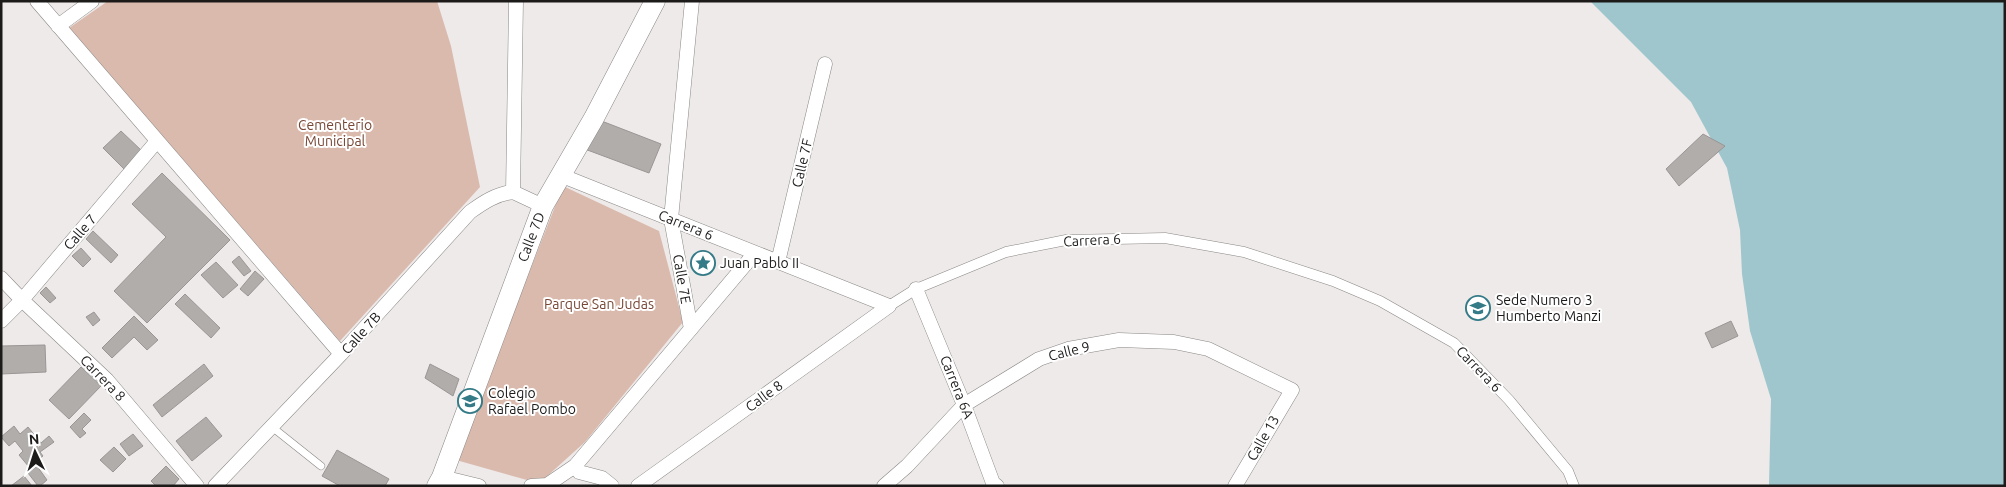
<svg xmlns="http://www.w3.org/2000/svg" width="2006" height="487" viewBox="0 0 2006 487" font-family="Ubuntu,sans-serif">
  <style>
    .green { fill: #dbbaae }
    .water { fill: #9fc6cd }
    .building { fill: #b0adab; stroke: #999695 }
    .lines { fill: none; stroke-linecap: round; stroke-linejoin: round }
    .service-casing { stroke: #8a8785; stroke-width: 8 }
    .pedestrian-casing { stroke: #8a8785; stroke-width: 11 }
    .minor-casing { stroke: #8a8785; stroke-width: 15 }
    .secondary-casing { stroke: #8a8785; stroke-width: 21 }
    .service { stroke: #fff; stroke-width: 7 }
    .pedestrian { stroke: #fff; stroke-width: 10 }
    .minor { stroke: #fff; stroke-width: 14 }
    .secondary { stroke: #fff; stroke-width: 20 }
    .labels { text-anchor: middle; stroke-width: 4; stroke-linejoin: round; paint-order: stroke }
    .park-label { font-size: 14px; fill: #774635; stroke: #fff }
    .street-label { font-size: 14px; fill: #1c1b1a; stroke: #fff }
    .poi-label { font-size: 14px; fill: #1c1b1a; stroke: #fff; text-anchor: start }
  </style>
  <rect width="100%" height="100%" fill="#eeeae9"/>
  <path class="green" d="M108,1h329l14,45 29,141 -140,154 -271,-313z
    M563,186l96,45 24,91 -98,120 -41,37 -17,1 -71,-20z"/>
  <path class="water" d="M1590,1h415v485h-236l2,-87 -21,-68 -8,-57 -2,-44 -13,-62 -36,-66z"/>
  <path class="building" d="M599,120l62,24 -12,29 -67,-25z
    M121,131l21,20 -18,18 -21,-21z
    M1703,134l22,12 -46,40 -13,-17z
    M162,173l68,67 -83,83 -33,-32 52,-54 -34,-33z
    M93,231l25,24 -7,8 -25,-24z
    M81,248l10,11 -8,8 -11,-11z
    M239,256l12,15 -7,5 -12,-14z
    M216,262l22,23 -15,13 -22,-23z
    M255,271l9,8 -16,17 -8,-7z
    M46,287l10,11 -6,5 -10,-10z
    M185,294l35,34 -9,10 -36,-34z
    M94,312l6,8 -7,6 -7,-9z
    M134,316l24,24 -11,10 -13,-13 -22,21 -10,-10z
    M1731,321l7,15 -26,12 -7,-15z
    M45,345l1,27 -45,2v-28z
    M204,364l9,12 -51,41 -9,-12z
    M430,364l29,15 -6,17 -28,-18z
    M81,367l20,19 -32,33 -20,-19z
    M84,413l7,7 -9,9 4,4 -6,5 -10,-11z
    M206,417l16,19 -30,25 -16,-20z
    M14,426l6,8 8,-7 13,16 8,-7 5,6 -14,10 3,4 -14,11 -10,-12 4,-4 -8,-10 -6,5 -8,-9z
    M133,434l10,12 -14,10 -9,-12z
    M114,447l12,12 -13,13 -13,-12z
    M337,450l52,29 -4,7h-45l-18,-10z
    M37,466l10,14 -7,6h-2l-10,-13z
    M166,466l13,13 -6,7h-17l-5,-5z
    M24,476l8,10h-21z"/>
  <g class="lines">
    <defs>
      <path id="service" d="M272,427l49,39"/>
      <path id="pedestrian" d="M889,306l27,-17 90,-37 60,-12 99,-2 79,14 89,29 47,20 74,42 55,57 59,71 6,15"/>
      <path id="minor" d="M37,1l304,353
        M58,26l34,-25
        M560,175l329,131
        M513,192l3,-191
        M513,192l30,14
        M778,262l47,-198
        M1,278l21,22 85,80 90,106
        M916,289l48,116 29,78 4,3
        M1,321l21,-21 135,-159
        M691,329l-20,-110 21,-218
        M579,472l23,6 10,8
        M442,477l37,9
        M215,486l126,-132 129,-142c14,-10 26,-18 43,-20
        M531,486l16,-1 28,-19 180,-213
        M638,486l251,-180
        M884,486l23,-20 57,-61 75,-46 29,-10 51,-9 55,2 34,7 84,41 -57,96"/>
      <path id="secondary" d="M437,486l5,-9 101,-271 51,-88 61,-117"/>
    </defs>
    <use href="#service" class="service-casing"/>
    <use href="#pedestrian" class="pedestrian-casing"/>
    <use href="#minor" class="minor-casing"/>
    <use href="#secondary" class="secondary-casing"/>
    <use href="#service" class="service"/>
    <use href="#pedestrian" class="pedestrian"/>
    <use href="#minor" class="minor"/>
    <use href="#secondary" class="secondary"/>
  </g>
  <defs>
    <symbol id="sight-ring" viewBox="-11 -11 22 22"><circle r="9.5" fill="#fff" stroke="#347b87" stroke-width="1.5"/><path d="M0-6L1.8-2.2L6-1.7L2.9 1.2L3.7 5.4L0 3.3L-3.7 5.4L-2.9 1.2L-6-1.7L-1.8-2.2Z" fill="#347b87"/></symbol>
    <symbol id="school-ring" viewBox="-11 -11 22 22"><circle r="9.5" fill="#fff" stroke="#347b87" stroke-width="1.5"/><path d="M0-5L7-2L0 1L-7-2ZM-4 1L0 2.5L4 1V4Q0 6-4 4Z" fill="#347b87"/></symbol>
  </defs>
  <g fill-rule="evenodd">
    <use href="#sight-ring" x="689" y="249" width="28" height="28"/>
    <use href="#school-ring" x="1464" y="294" width="28" height="28"/>
    <use href="#school-ring" x="456" y="387" width="28" height="28"/>
  </g>
  <g class="labels">
    <g class="park-label">
      <text x="335" y="130">Cementerio<tspan x="335" dy="16">Municipal</tspan></text>
      <text x="599" y="309">Parque San Judas</text>
    </g>
    <g class="street-label">
      <text transform="translate(802 163) rotate(-77)" y="5">Calle 7F</text>
      <text transform="translate(686 225) rotate(22)" y="5">Carrera 6</text>
      <text transform="translate(80 232) rotate(-49)" y="5">Calle 7</text>
      <text transform="translate(531 237) rotate(-69)" y="5">Calle 7D</text>
      <text transform="translate(1092 240) rotate(-3)" y="5">Carrera 6</text>
      <text transform="translate(682 279) rotate(80)" y="5">Calle 7E</text>
      <text transform="translate(361 333) rotate(-48)" y="5">Calle 7B</text>
      <text transform="translate(1069 351) rotate(-14)" y="5">Calle 9</text>
      <text transform="translate(1479 369) rotate(46)" y="5">Carrera 6</text>
      <text transform="translate(103 378) rotate(46)" y="5">Carrera 8</text>
      <text transform="translate(957 387) rotate(68)" y="5">Carrera 6A</text>
      <text transform="translate(764 396) rotate(-36)" y="5">Calle 8</text>
      <text transform="translate(1263 438) rotate(-60)" y="5">Calle 13</text>
    </g>
    <g class="poi-label">
      <text x="720" y="268">Juan Pablo II</text>
      <text x="1496" y="305">Sede Numero 3<tspan x="1496" dy="16">Humberto Manzi</tspan></text>
      <text x="488" y="398">Colegio<tspan x="488" dy="16">Rafael Pombo</tspan></text>
    </g>
  </g>
  <rect width="2006" height="487" fill="none" stroke="#1c1b1a" stroke-width="5"/>
  <g transform="translate(35 452) rotate(356)" stroke="#ffffff" stroke-width="4" paint-order="stroke">
  <path d="M0-4L9 19L0 12L-9 19Z" fill="#1c1b1a"/>
  <text y="-8" font-size="14" font-weight="bold" text-anchor="middle" fill="#1c1b1a">N</text>
  </g>
</svg>
